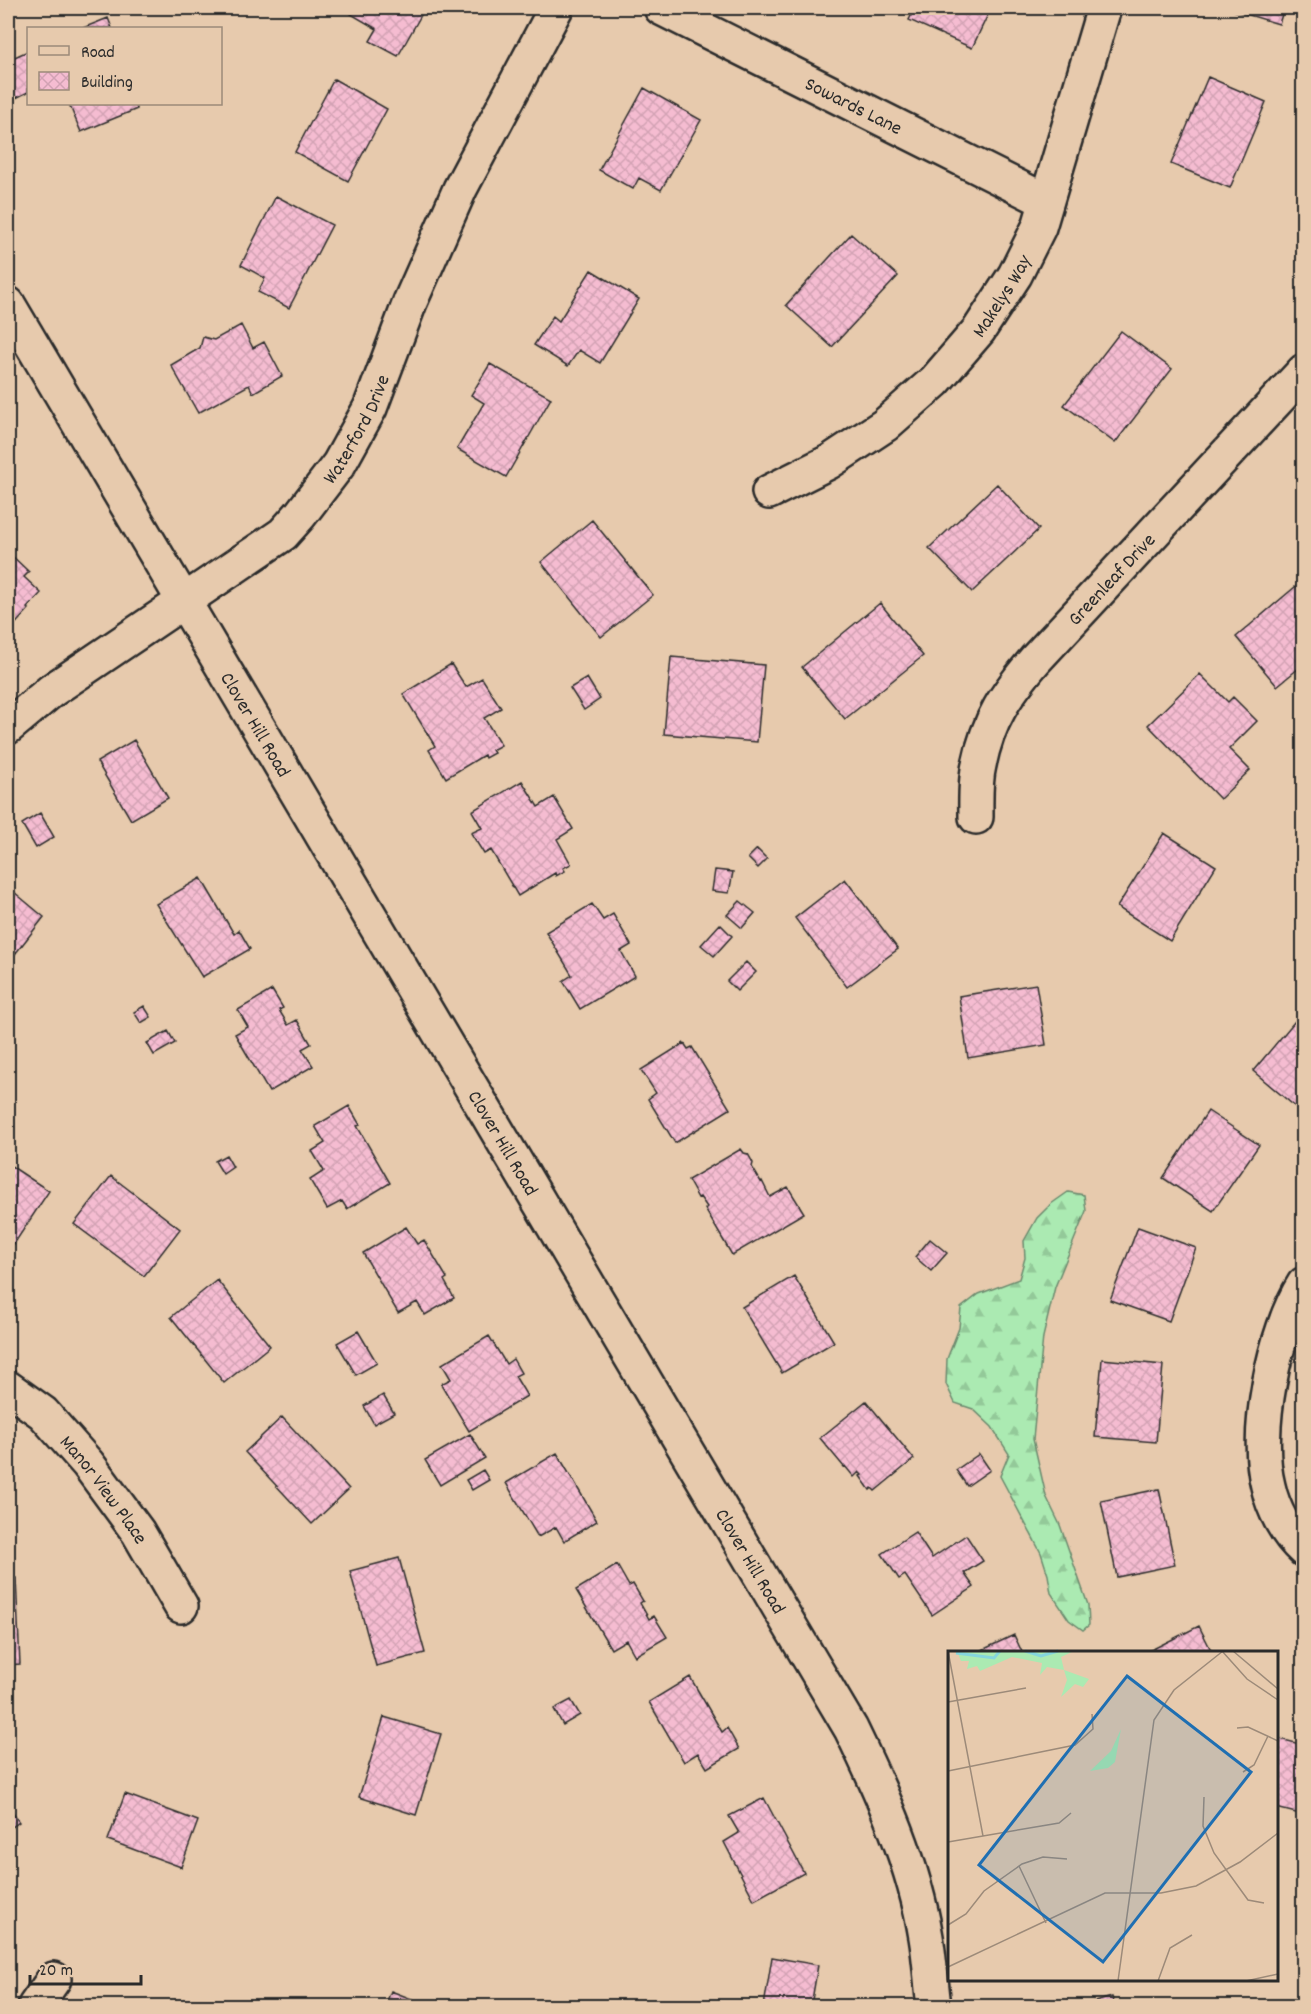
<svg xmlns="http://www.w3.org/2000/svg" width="1311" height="2014" viewBox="0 0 1311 2014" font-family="Dekko,sans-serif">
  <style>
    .forest { fill: url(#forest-firs); stroke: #6b8a6e; stroke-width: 1.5 }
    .building { fill: url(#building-cross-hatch); stroke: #2b2b2b; stroke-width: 1.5 }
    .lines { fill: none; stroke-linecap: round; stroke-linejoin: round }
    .minor-casing { stroke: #2b2b2b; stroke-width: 38 }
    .tertiary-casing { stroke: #2b2b2b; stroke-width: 38 }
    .minor { stroke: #e7caad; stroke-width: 33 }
    .tertiary { stroke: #e7caad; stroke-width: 33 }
    .labels { text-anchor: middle; stroke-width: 4.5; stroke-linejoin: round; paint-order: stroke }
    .street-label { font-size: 20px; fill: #2b2b2b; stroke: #e7caad }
    .inset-river { fill: none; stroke: #85d6dd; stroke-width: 3 }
    .inset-road { fill: none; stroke: #9c8a79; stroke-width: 1.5 }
    .view { fill: #1f6fb2; fill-opacity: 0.15; stroke: #1f6fb2; stroke-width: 3 }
    .inset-edge { fill: none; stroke: #2b2b2b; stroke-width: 3 }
  </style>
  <defs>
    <pattern id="forest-firs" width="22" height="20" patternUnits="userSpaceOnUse" patternTransform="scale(1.5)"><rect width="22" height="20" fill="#abeab2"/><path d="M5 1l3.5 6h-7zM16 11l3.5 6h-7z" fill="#93c999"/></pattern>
    <pattern id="building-cross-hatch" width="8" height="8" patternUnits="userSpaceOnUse" patternTransform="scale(1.5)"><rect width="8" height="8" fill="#f5bcd1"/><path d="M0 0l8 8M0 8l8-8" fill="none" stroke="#d2a2b4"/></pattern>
  </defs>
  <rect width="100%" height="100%" fill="#e7caad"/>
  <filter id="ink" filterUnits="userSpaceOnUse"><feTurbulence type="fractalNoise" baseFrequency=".0167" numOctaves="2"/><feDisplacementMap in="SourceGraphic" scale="12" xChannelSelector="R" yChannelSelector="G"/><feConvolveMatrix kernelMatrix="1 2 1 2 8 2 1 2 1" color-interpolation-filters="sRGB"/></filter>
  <g filter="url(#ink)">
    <path class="forest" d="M1068,1192l16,3 2,16 -31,76 -12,50 -10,102 13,57 14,29 28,80 1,20 -6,5 -14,-10 -18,-27 -3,-18 -7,-22 -41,-77 9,-22 -17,-27 -19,-18 -18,-6 -9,-19 1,-25 12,-31 2,-20 18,-14 40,-15 6,-21 -1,-17 13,-23 14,-14z"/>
    <path class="building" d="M354,8h71l-27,48 -28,-15 7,-12 -26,-15z
      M915,8h76l-19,40 -63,-28z
      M1226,8h58l-5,16z
      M108,18l4,10h-29z
      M28,51v41l-12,6 -8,-21v-17z
      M1208,77l58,25 -36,86 -59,-24z
      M334,79l53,30 -39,72 -53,-29z
      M644,88l57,32 -40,70 -22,-12 -6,11 -34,-19z
      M69,104h66l2,5 -56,23z
      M276,196l56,29 -43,83 -31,-16 7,-14 -24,-13z
      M851,234l47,42 -66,71 -46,-42z
      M591,270l48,29 -39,64 -21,-13 -11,16 -34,-21 19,-29 6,5z
      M241,325l12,23 11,-6 18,34 -29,17 -4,-8 -51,28 -27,-48 29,-17 3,-11 11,3z
      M1121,331l51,38 -57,74 -51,-38z
      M490,364l61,34 -45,79 -49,-28 27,-46 -13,-8z
      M997,484l42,45 -67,63 -43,-44z
      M592,520l61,75 -52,42 -60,-75z
      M8,552l21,20 -5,5 17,16 -14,15 2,1 -21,23z
      M1302,581l2,3v80l-27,22 -41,-49z
      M880,603l43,53 -78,63 -43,-52z
      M671,657l93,8 -7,77 -93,-8z
      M451,664l15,23 16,-9 19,30 -17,10 17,27 -9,5 2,3 -9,5 -1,-3 -38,23 -17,-28 6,-4 -32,-52z
      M1200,674l28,28 5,-5 24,24 -28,28 21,21 -30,29 -72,-74z
      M587,678l13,21 -16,11 -14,-22z
      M134,740l34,58 -37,22 -34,-58z
      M522,781l16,26 16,-10 19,32 -16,10 14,25 -8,4 2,3 -9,5 -1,-3 -37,23 -27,-46 -7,4 -13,-21 11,-5 -10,-17z
      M40,813l14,24 -18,11 -14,-24z
      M1164,833l52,33 -46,75 -53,-34z
      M757,849l10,10 -9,9 -10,-10z
      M715,870l18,2 -4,21 -17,-2z
      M201,878l33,56 5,-4 11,19 -48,28 -46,-73z
      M845,879l53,70 -51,38 -52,-69z
      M8,887l36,30 -36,46z
      M740,901l15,12 -13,15 -15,-13z
      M592,904l11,16 10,-6 18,31 -10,6 14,25 -55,33 -17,-28 9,-6 -26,-43z
      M720,924l12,12 -18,20 -13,-11z
      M746,962l10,10 -19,19 -10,-10z
      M1036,984l10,61 -78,13 -9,-62z
      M272,990l11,18 -4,2 9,15 9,-5 14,24 -9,5 11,17 -44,26 -34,-58 13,-7 -10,-17z
      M144,1006l7,11 -10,6 -7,-11z
      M1295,1021l9,7v75l-6,6 -45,-38z
      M168,1031l7,12 -21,12 -7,-12z
      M684,1043l4,6 4,-2 38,62 -55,34 -27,-44 8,-6 -15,-23z
      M349,1106l11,19 -3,1 33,57 -43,26 -5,-8 -15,8 -17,-29 14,-9 -12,-20 13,-8 -10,-17z
      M1208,1111l51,34 -46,66 -50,-33z
      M741,1149l3,4 4,1 5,9 -1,4 9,15 1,-1 8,16 18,-10 16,26 -72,42 -27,-46 2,-2 -7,-10 -2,1 -10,-18z
      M226,1155l7,12 -10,7 -8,-13z
      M8,1164l41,27 -35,53 -6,-4z
      M111,1176l69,53 -36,47 -70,-52z
      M406,1227l11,17 7,-4 23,38 -3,2 10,18 -29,17 -8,-13 -19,11 -35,-60z
      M1138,1227l58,21 -27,73 -59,-21z
      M930,1239l17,14 -16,18 -16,-14z
      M794,1276l40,66 -52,31 -40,-66z
      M217,1280l53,66 -46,37 -53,-66z
      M358,1331l19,32 -21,12 -19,-32z
      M489,1336l17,28 7,-5 8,14 -6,3 12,20 -58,35 -28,-47 10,-5 -9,-15z
      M1102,1359l61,6 -7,77 -61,-5z
      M383,1395l11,18 -20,11 -10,-18z
      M866,1401l48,58 -39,32 -3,-3 -2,2 -10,-14 2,-1 -3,-3 -5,5 -9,-11 -1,1 -24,-29z
      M282,1417l67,72 -37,35 -67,-72z
      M470,1434l15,24 -45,27 -15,-25z
      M557,1453l40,68 -33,20 -8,-14 -18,10 -32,-54z
      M979,1454l11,16 -23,16 -11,-16z
      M483,1470l6,10 -17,10 -6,-10z
      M1159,1489l16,76 -58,12 -16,-76z
      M915,1532l17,26 34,-23 17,26 -19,12 10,14 -42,28 -27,-40 -6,4 -17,-25z
      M399,1558l26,95 -49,13 -26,-95z
      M617,1565l12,21 4,-2 10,17 -3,2 9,16 5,-3 13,21 -32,19 -9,-16 -15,9 -35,-59z
      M8,1578h8l4,86 -12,1z
      M1199,1626l13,26h-65z
      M1014,1635l8,17h-44z
      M690,1677l32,55 5,-4 12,21 -32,19 -9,-15 -14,9 -35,-60z
      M571,1700l9,15 -17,10 -9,-16z
      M384,1717l57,17 -25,81 -57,-18z
      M1276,1738l28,7v70l-28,-7z
      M125,1794l73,27 -17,46 -73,-27z
      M764,1798l40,75 -50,27 -30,-58 15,-9 -10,-17z
      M8,1806l11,16 -11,8z
      M772,1957l46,8 -7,41h-47z
      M391,1991l39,15h-45z
      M1112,1997l3,9h-34z"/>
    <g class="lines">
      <defs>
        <g id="minor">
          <path id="s1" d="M661,8l385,193"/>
          <path id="s2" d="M769,492l60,-30 56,-37 50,-44 44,-51 36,-55 24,-48 65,-219"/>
          <path id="s3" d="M8,727l43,-36 232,-157 17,-19 39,-51 31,-56 40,-106 50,-113 96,-181"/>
          <path id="s4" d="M976,817c0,-17 -1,-36 3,-52 9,-45 27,-71 56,-105l269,-289"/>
          <path d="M1304,1284c-30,47 -50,148 -36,202 5,23 18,48 36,64"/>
          <path id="s5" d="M8,1388l35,25 45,51 50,68 43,74"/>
          <path d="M35,2006l19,-27"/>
        </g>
        <g id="tertiary">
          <path id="s6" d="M8,304l843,1425c32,66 63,135 75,208 4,23 5,47 8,69"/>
        </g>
      </defs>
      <use href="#minor" class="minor-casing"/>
      <use href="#tertiary" class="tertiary-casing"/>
      <use href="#minor" class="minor"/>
      <use href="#tertiary" class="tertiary"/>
    </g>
  </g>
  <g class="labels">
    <g class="street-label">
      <text dy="7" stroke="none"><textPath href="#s1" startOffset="216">Sowards Lane</textPath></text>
      <text dy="7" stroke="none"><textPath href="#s2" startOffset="309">Makelys Way</textPath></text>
      <text dy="7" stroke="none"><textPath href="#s3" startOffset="465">Waterford Drive</textPath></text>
      <text dy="7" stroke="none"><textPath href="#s4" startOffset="284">Greenleaf Drive</textPath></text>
      <text dy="7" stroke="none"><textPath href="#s6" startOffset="488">Clover Hill Road</textPath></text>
      <text dy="7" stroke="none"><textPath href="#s6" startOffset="974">Clover Hill Road</textPath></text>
      <text dy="7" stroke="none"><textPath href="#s5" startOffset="141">Manor View Place</textPath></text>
      <text dy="7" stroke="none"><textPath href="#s6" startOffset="1460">Clover Hill Road</textPath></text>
    </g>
  </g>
  <g transform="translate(948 1651)">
    <rect width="330" height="330" fill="#e7caad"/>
    <path d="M9,0h117l-13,6 3,13 25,9 -6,8 -8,-3 -14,13 6,-17 -3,-10 -17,-3 -7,8 2,-12 -30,-6 -32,14 -3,-5 -10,3 2,-8h-8zM173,78l-6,33 -7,6 -18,3 21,-20z" fill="#abeab2"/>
    <path class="inset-river" d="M77,0l16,5 17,-5M8,2l38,5 6,-7"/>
    <path class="inset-road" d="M0,0l35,185M274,0l25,28 31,21M285,0l45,38M0,51l78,-14M289,77l11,-1 30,14M0,120l127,-26 18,-16 -1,-15M295,121l11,-7 14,-29M256,146l-1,29 11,27 34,47 16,3M0,191l111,-19 12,-10M71,215l27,57M0,274l18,-11 18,-23 38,-27 21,-7 24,2M0,316l157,-74h56l35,-7 44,-24 38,-29M170,330l36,-261 20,-30 49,-39M210,330l12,-33 22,-13M298,330l32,-7"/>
    <path class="view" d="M179,25l124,96 -148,190 -124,-97z"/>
    <rect width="330" height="330" class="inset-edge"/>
  </g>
  <rect width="1311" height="2014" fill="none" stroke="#e7caad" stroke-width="30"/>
  <rect x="15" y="15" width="1281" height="1984" fill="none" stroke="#2b2b2b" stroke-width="2" filter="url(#ink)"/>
  <rect x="27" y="27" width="195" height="78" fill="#e7caad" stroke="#9c8a79" stroke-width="1.5"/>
  <rect x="39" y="46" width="30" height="9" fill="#e7caad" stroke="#9c8a79" stroke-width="1.5"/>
  <text x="81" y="57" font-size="18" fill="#2b2b2b">Road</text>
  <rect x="39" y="72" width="30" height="18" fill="url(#building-cross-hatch)" stroke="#9c8a79" stroke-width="1.5"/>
  <text x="81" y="87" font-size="18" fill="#2b2b2b">Building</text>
  <path d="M30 1975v9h111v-9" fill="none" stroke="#2b2b2b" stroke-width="3"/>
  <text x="39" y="1975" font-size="18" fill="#2b2b2b" stroke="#e7caad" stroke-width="4.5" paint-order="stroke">20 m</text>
</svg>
